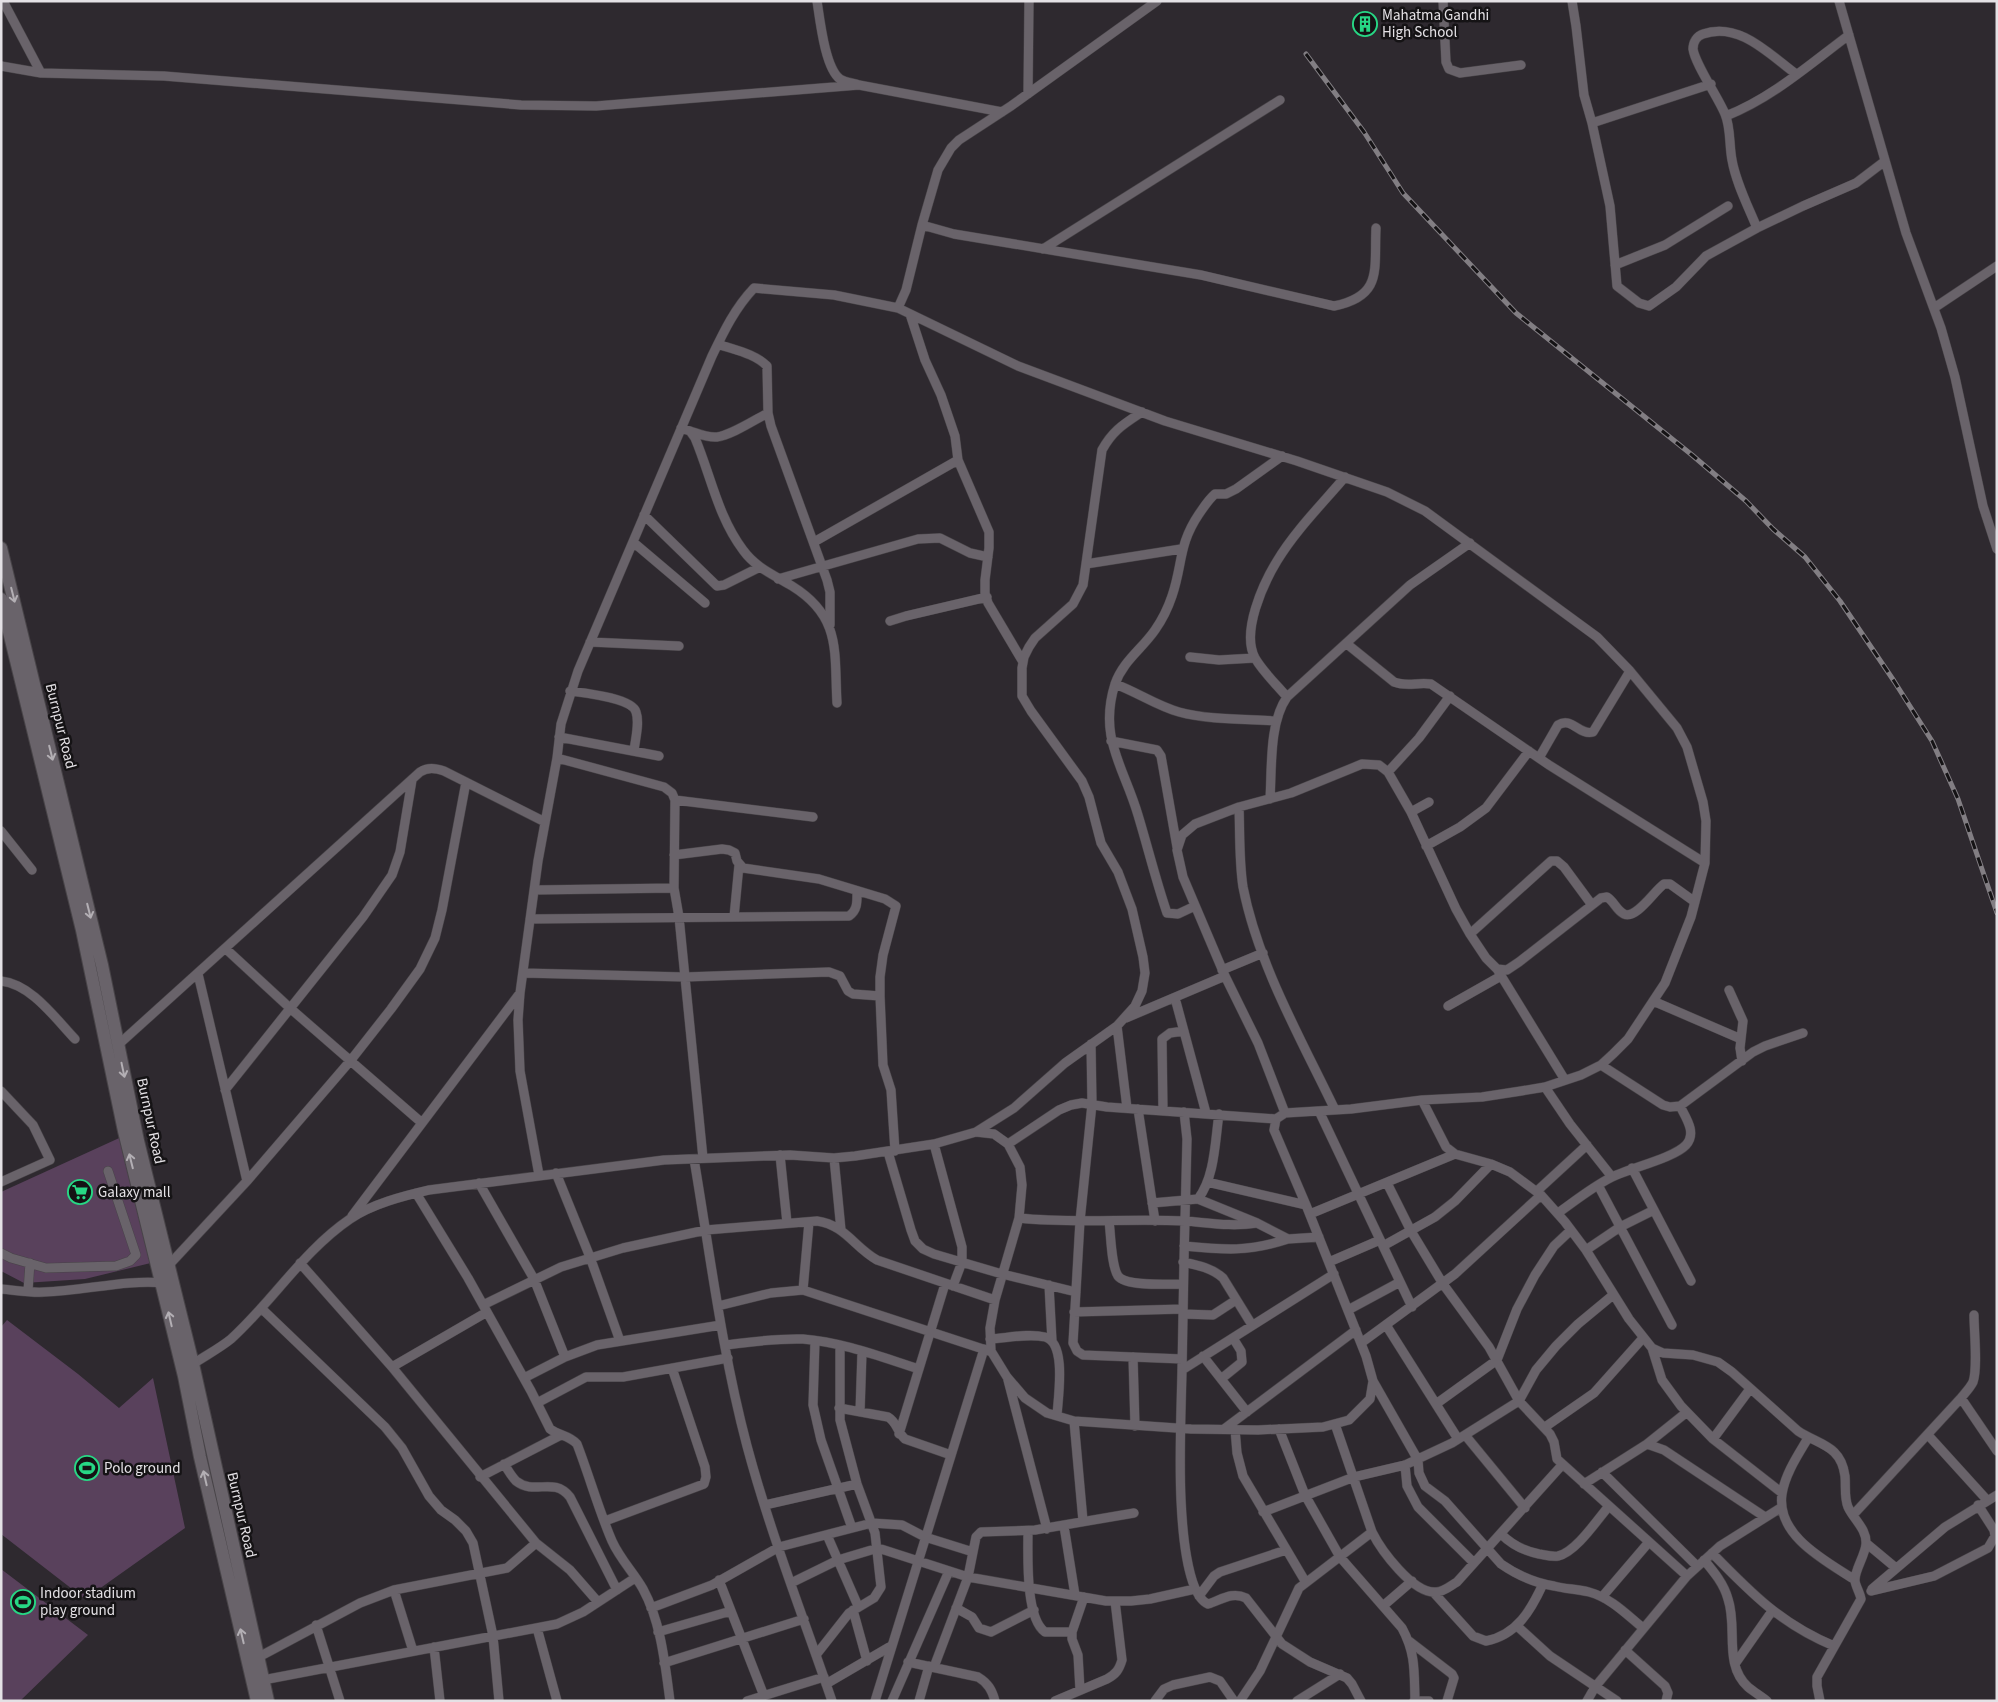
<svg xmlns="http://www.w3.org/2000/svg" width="1998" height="1702" viewBox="0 0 1998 1702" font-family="'Source Sans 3',sans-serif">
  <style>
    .green { fill: #59415c }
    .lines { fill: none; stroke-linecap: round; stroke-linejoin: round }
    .street-casing { stroke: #484448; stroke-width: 10 }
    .secondary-casing { stroke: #484448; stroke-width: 14 }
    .street { stroke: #69636a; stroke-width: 9 }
    .secondary { stroke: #69636a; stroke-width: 12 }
    .rail-casing { stroke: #827e83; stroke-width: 5 }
    .rail { stroke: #151315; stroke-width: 3; stroke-dasharray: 9; stroke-linecap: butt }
    .oneway { stroke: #b3afb4 }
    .labels { text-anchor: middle; stroke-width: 5; stroke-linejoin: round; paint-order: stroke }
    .poi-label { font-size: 15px; fill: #e4e1e5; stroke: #151315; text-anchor: start }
    .street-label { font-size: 15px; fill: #e4e1e5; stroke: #151315 }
  </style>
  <rect width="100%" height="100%" fill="#2e292f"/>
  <path class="green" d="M128,1134l31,127 -74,18 -61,4 -23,-12v-79z
    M7,1320l71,54 41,34 34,-30 32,150 -100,71 -84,-65v-207z
    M1,1569l87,66 -68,66h-19z"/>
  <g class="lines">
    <defs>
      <path id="street" d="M3,1l38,72
        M817,1c3,19 8,67 23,78 5,3 13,4 19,6l143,27
        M1157,1l-146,105 -52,34 -8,8 -13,22 -16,55 32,9 247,41 133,31c49,-10 40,-36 42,-78
        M1443,1l3,61 3,7 11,4 61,-8
        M1572,1l4,25 8,69 8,28 18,83 7,80 22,17 10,3 27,-19 30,-31 51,-28 46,-22 53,-23 29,-22
        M1839,1l67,232 35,95 14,49 28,129 14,43
        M1,66l40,7 123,3 357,29 75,1 263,-21
        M1028,94l1,-93
        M1726,116c46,-18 84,-52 123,-81
        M1592,123l119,-39
        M1757,228c-9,-22 -21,-45 -25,-68 -3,-15 -1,-32 -7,-46 -7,-17 -30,-50 -32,-65 0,-7 4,-13 10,-15 36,-13 67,21 93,40
        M1043,249l237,-149
        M1615,265l50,-20 63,-39
        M898,308l8,-18 16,-65
        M1934,308l63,-42
        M910,314l15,46 16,35 14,41 3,24 31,72v16l-4,32v13l3,10 35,59
        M718,344c16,6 36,9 49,22l1,47 3,13 56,154 3,12v33
        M681,428l9,3 5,7c16,38 23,79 48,112 13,18 31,25 49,36 50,31 42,66 45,117
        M690,431c9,3 18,7 27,6 15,-2 37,-17 51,-24
        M644,515l73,71 7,-1 36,-18
        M633,542l72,61
        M814,542l144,-82
        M1086,564l95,-15
        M778,579l140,-40 22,-1 30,15 18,4
        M890,621l16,-5 81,-19
        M590,642l89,4
        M1347,644l47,38c12,5 24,0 37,2l118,81 156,98
        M1190,657l29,3 36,-2
        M1115,684c22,8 42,22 64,28 29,8 66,7 97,9
        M570,691c14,2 62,7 66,21 4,11 -1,28 -2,39
        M1287,697c-10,-12 -24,-25 -32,-39 -14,-26 8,-74 22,-97 18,-30 45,-57 68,-84
        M559,737l100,19
        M1111,741l46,9 4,6 16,91
        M557,758l107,29 8,6 3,7 -1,88 5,29 24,241
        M1539,758l19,-33c14,-9 21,11 35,7l37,-61
        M1388,772l31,-34 31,-42
        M1270,799c2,-32 -1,-76 17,-102l123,-112 60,-42
        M675,800l138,17
        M1239,807c1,26 0,54 4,80 15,77 58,152 92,223
        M1411,812l18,-10
        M1,831l31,39
        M1426,846l34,-19 26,-19 43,-57
        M674,855l48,-6 7,1 6,3 2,8 6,7 76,11 66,20 11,7 -13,49 -3,22v19l3,69 8,25 4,61
        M534,890l140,-2
        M1195,906l-17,8 -11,-1c-11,-32 -19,-65 -29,-98 -14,-48 -40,-77 -23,-131 8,-23 27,-35 40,-54 7,-10 13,-22 17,-34 11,-32 6,-51 27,-82 5,-7 9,-14 16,-20h11l10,-5 46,-33
        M734,917l5,-52
        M530,919l319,-3c9,-6 8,-15 8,-25
        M1470,934l81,-73h6l7,6 28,38
        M226,949l65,60 131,114
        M1497,969l68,111
        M1222,970l41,-17
        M523,973l162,4 144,-5 11,4 8,15 5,3 27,2
        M198,974l49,207
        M1,981c30,3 54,37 74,58
        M1729,990l14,31 -3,27 2,13
        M1175,998l31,115
        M1653,1001l88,38
        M1448,1006l53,-30
        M1126,1018l99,-42
        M1117,1026l10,82
        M1091,1044l1,60 -12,117 -7,122 4,8 6,4 99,4
        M118,1045l302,-273c8,-5 15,-4 24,-1l101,51
        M1601,1065l62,40 7,2 10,-1 73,-54 12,-6 38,-13
        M1545,1087l25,37 42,53
        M225,1090l138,-173 29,-42 8,-23 12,-72
        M1,1091l32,34 17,35 -49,22
        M1422,1100l24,47 9,7 36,10 19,8 31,23 24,27 21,28 43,69 23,29 11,5 30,2 25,7 14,10 66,59c21,14 43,14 47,45 1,11 -1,21 3,31 6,13 19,22 18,37 -1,12 -12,27 -11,37 1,6 5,12 6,18l-44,78v9l3,15
        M1138,1109l17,112
        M1163,1111l-1,-72 8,-6 14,-2
        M1319,1111l93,196
        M1184,1112l3,27c-2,77 -4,155 -5,232 -1,43 -3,86 -1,129 1,22 5,95 27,104 13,-4 24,-13 38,-6l36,46 28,18 37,16 5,6 9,17
        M1285,1113l-27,-70 -33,-67 -42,-99 -6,-27 5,-15 13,-11 44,-17 52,-14 71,-29 17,1 9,7 23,40 45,97 14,25 16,24 11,11 10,1 12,-8 82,-64 6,-1c7,4 9,13 17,17 12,6 30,-23 40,-30h6l25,18
        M976,1132l38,-24 51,-45 52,-37 18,-20 7,-15 3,-18 -2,-16 -11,-48 -14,-37 -17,-29 -12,-46 -7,-16 -51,-70 -9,-15v-28l2,-11 5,-10 6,-9 38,-34 10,-19 19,-135c11,-20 22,-26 40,-38
        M934,1144l28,103v15l-9,24
        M1008,1144l51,-34 12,-5 11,-2 25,4 169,12
        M888,1152l23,78 4,11 8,8 11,5 68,20 74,18
        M780,1155l7,68
        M834,1158l7,72
        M694,1159c16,95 28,193 53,287 23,86 56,170 85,255
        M1632,1168l59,113
        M556,1173l34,84 30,84
        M1207,1182l99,23
        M479,1183l55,96 31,78
        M1387,1183l24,48 32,53 46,63 30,54 31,33 4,8 3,17 130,117
        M1598,1185l74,140
        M1537,1191l50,-46
        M416,1193l52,85 63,113 19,38c10,7 19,6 27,15 12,31 22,67 35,97 8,18 22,32 31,48 18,33 22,75 27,112
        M1198,1199l59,24 31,16 31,-2
        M1152,1203l46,-4c17,-22 17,-58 21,-85
        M1558,1213c17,-12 34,-26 54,-36 18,-9 62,-19 74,-32 11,-12 0,-27 -6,-39
        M1310,1214l145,-60
        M352,1216l168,-223
        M1019,1218c55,6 111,0 166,3 25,2 47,6 72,2
        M1109,1221c2,14 2,44 9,55 8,11 52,8 65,8
        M1184,1246c41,4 64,6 104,-7
        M1383,1246l52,-29 20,-16 36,-37
        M1586,1250l34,-23 34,-17
        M1,1253l10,5 35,10 70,-2 14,-5 6,-6 -28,-84
        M1183,1262c14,3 29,6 40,16l29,47
        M1329,1262l51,-22
        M300,1263l92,104 144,176 34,27 28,32
        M168,1266l79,-85 104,-121 40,-51 29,-40 15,-31 7,-28 24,-128
        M1049,1285l3,56
        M1,1289c14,1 29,4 43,3 41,-1 81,-13 121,-9
        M803,1290l6,-68
        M28,1291l2,-28
        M483,1305l78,-38 62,-19 83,-18 111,-9c28,4 37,26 60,39l118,40
        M718,1306l53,-13 32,-3 186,61
        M261,1308l124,119 17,21 27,48 12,14 14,10 11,11 7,12 20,93 6,65
        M1348,1310l52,-28
        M1074,1312l109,-3
        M1183,1314l30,1 23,-15
        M1386,1325l72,114
        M990,1339c17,-1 39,-6 55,-2 22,6 13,60 12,79
        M815,1341l-2,64 8,35 31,88
        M1361,1343l94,-69 86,-79
        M725,1345c26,-3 52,-7 78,-6 39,3 78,18 116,30
        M1652,1348l10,32 19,26 32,33 69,54
        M1203,1356l44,56
        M1133,1357l2,69
        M193,1364c12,-8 27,-16 38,-25 42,-38 72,-88 119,-120 22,-15 53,-23 79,-29l235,-30 126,-5 44,3 21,-2 79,-12 42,-12 18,2 14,10 12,23 2,18 -3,33 -24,82 -5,28 1,23 16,26 18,21 22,15 27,8 117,8 67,1 65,-3 26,-7 21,-21 3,-18 -7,-25 -60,-151 -32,-75 2,-11 9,-6 66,-4 71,-9 60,-3 39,-6 24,-4 36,-12 20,-10 12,-11 15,-15 37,-56 26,-66 14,-54 1,-42 -3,-19 -16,-55 -10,-19 -47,-57 -33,-34 -172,-126 -38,-19 -90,-31 -132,-40 -147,-55 -120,-58 -64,-13 -80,-7c-19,20 -30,43 -42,68l-134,315 -17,53 -4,34 -19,103 -18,132 -2,27 2,51 19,104
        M392,1367l95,-55
        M1182,1370l152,-96
        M524,1378l41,-21 32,-12 124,-20
        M1221,1379l21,-17 -1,-11 -8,-13
        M1008,1380l39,149
        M1373,1381l45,79 1,13 6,13 20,15 56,63c16,11 33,19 53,22 11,3 23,3 35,6 22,6 37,22 54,36
        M1961,1398l36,53
        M537,1403l49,-26h37l105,-19
        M1436,1404l61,-44 20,-51 18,-34 19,-29 17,-16
        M839,1408l49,9c9,5 9,15 17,22l46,16
        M860,1412l2,-60
        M1074,1421l9,100
        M1335,1424l37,108c9,18 41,62 64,60 8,0 14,-6 21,-10l105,-117
        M1545,1427l49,-34 49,-55
        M1224,1429l132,-99
        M1235,1429l2,24 6,23 62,105
        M1279,1429l26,66 35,62 62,71c14,26 12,44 13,72
        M899,1434l46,-150
        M1465,1435l60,73
        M1928,1435l59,65
        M1808,1438c-10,17 -23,36 -26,56 -6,42 44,67 73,86
        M1713,1439l37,-50
        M1647,1444l40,-32
        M504,1464c4,6 7,12 12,17 19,15 37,-5 54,16l47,93
        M1405,1465l2,21 11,21 56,56
        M1602,1472l95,94
        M480,1477l81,-42
        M1584,1484l63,-40 17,6 101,67
        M765,1505l92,-21
        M1263,1512l91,-35 51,-12 47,-22 67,-42 17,-31 20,-24 22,-22 35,-29
        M1853,1515l108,-117c4,-5 9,-10 12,-16 5,-14 1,-51 1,-67
        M605,1521l99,-37 2,-7 -1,-10 -33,-99
        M1064,1526l11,69
        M1028,1531c0,23 -3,87 17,101h27
        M1501,1534c11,11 23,17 38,20 6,1 13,3 19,2 18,-4 39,-36 51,-50
        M827,1535l31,71
        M1866,1543l30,25
        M1712,1553c39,40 69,71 122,93
        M1704,1560c10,12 20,24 24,39 10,29 -5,65 20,88 6,5 13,9 19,14
        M719,1580l45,116
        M791,1583l47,-23 40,-12 90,29 138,24h25l19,-2 45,-10
        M1872,1589l73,-62 52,-32
        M394,1590l19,61
        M1871,1591l63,-15 54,-28 7,-12 -1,-6 -16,-25
        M1434,1593l39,43 13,5c31,-6 45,-31 57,-57
        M1199,1596l15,-20 6,-4 66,-22
        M1602,1597l47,-55
        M1383,1606l29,-25
        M651,1608l61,-23 67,-38 93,-24 30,2 23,12 48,15
        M956,1608l16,9 7,11 12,4 43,-22
        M853,1610l14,51
        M316,1625l24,76
        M1517,1626l33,30 67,45
        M537,1628l20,73
        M658,1632l73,-21
        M1409,1641l43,33 2,4 -7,23
        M434,1647l6,54
        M1625,1650l40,36 3,7 -2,8
        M816,1655l33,-42 25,-15 7,-11 -6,-54 -18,-49 -17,-64v-74
        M255,1659l105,-56 34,-13 113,-22 29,-25
        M908,1662l70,15c10,6 14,13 17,24
        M664,1663l140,-44
        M1735,1664l37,-53
        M934,1667l34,-90 8,-40 5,-5 54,-2 99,-17
        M263,1680l294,-56 26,-12 52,-34
        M826,1684l65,-38
        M1080,1690l-2,-35 -6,-16v-7l12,-35
        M747,1701l77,-24
        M875,1701l109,-352
        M892,1701l57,-130
        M919,1701l10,-35
        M1055,1701l52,-22c9,-5 12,-9 15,-19l-7,-59
        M1155,1701l9,-12 9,-4 37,-8 10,4 14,20
        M1240,1701l20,-30 39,-83 73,-56
        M1297,1701l43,-27
        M1414,1701h15
        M1587,1701l8,-14 92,-111 33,-30 62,-39"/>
      <path id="secondary" d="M1,548l101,417 36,176 55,223 75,337
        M1,599l81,331 42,201 60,245 16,81 57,244"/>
    </defs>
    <use href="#street" class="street-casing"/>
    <use href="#secondary" class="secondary-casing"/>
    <use href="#street" class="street"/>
    <use href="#secondary" class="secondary"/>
    <defs>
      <path id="rail" d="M1306,54l58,78 39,61 113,120 176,142 54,46 27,28 32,28 35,44 54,80 38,60 26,58 39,114"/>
    </defs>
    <use href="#rail" class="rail-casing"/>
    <use href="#rail" class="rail"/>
  </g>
  <defs><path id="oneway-shaft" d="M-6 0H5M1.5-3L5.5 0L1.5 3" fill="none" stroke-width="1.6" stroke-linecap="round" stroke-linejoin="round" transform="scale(1.25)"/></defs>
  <g class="oneway">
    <use href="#oneway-shaft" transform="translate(13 595) rotate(76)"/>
    <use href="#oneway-shaft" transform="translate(51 753) rotate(76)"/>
    <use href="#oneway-shaft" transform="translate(89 911) rotate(76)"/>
    <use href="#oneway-shaft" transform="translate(123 1070) rotate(78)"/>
    <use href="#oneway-shaft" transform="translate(131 1161) rotate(-104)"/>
    <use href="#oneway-shaft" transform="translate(170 1319) rotate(-103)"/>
    <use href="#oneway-shaft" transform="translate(205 1478) rotate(-103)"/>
    <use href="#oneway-shaft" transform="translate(242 1636) rotate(-103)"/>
  </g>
  <defs>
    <symbol id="building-ring" viewBox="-11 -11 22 22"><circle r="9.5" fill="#151315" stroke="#27d885" stroke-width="1.5"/><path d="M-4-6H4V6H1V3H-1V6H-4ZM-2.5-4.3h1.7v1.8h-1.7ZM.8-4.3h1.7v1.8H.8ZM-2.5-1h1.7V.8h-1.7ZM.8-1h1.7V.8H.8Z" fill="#27d885"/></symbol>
    <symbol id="supermarket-ring" viewBox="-11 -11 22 22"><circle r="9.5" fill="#151315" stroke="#27d885" stroke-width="1.5"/><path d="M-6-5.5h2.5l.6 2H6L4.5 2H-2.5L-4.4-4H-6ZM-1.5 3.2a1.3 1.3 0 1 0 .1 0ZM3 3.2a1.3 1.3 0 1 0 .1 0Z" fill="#27d885"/></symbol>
    <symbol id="stadium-ring" viewBox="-11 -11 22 22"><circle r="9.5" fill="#151315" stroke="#27d885" stroke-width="1.5"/><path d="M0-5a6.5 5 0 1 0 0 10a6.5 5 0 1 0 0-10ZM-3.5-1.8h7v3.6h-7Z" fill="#27d885"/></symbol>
  </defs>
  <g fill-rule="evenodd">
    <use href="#building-ring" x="1351" y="10" width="28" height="28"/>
    <use href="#supermarket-ring" x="66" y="1178" width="28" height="28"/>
    <use href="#stadium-ring" x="73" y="1454" width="28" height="28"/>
    <use href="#stadium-ring" x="9" y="1588" width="28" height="28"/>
  </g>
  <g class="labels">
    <g class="poi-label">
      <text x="1382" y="20">Mahatma Gandhi<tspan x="1382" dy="17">High School</tspan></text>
      <text x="98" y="1197">Galaxy mall</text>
      <text x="104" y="1473">Polo ground</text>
      <text x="40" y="1598">Indoor stadium<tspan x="40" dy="17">play ground</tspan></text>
    </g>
    <g class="street-label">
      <text transform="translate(61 726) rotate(76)" y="5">Burnpur Road</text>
      <text transform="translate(151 1121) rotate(78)" y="5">Burnpur Road</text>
      <text transform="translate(242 1515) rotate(77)" y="5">Burnpur Road</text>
    </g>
  </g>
  <rect width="1998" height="1702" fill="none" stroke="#e4e1e5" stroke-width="5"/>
</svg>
